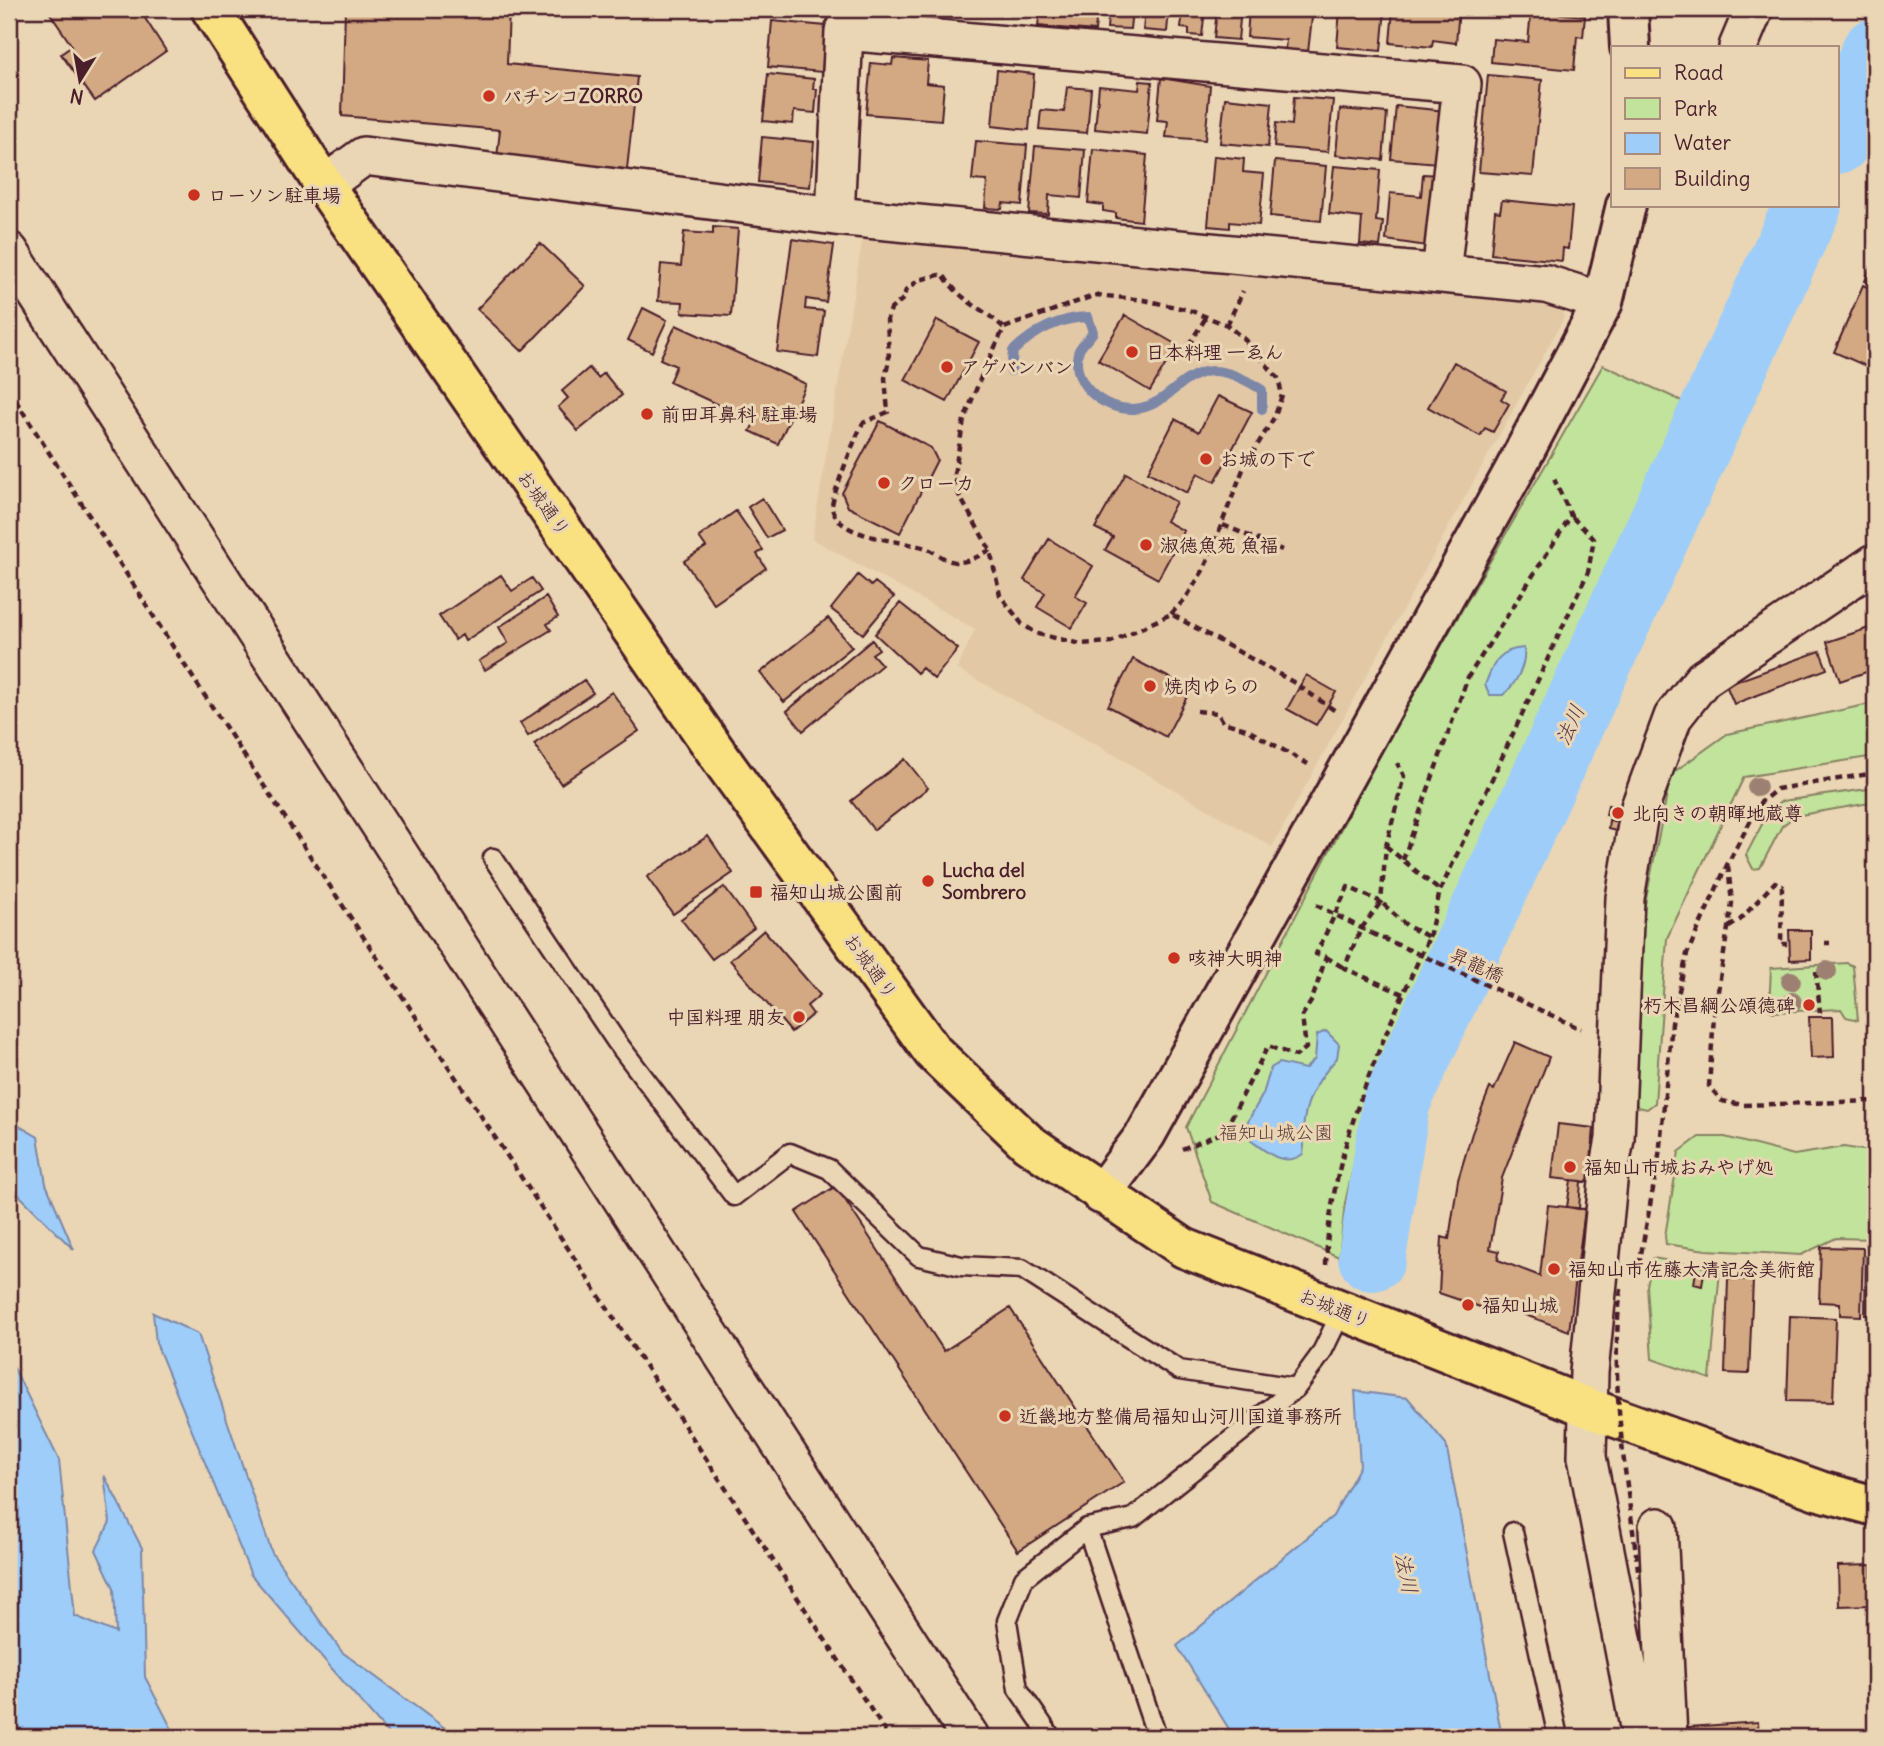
<svg xmlns="http://www.w3.org/2000/svg" width="1884" height="1746" viewBox="0 0 1884 1746" font-family="Delius,'Klee One',sans-serif">
  <style>
    .built { fill: #e3c8a6 }
    .green { fill: #c2e39b; stroke: #868163; stroke-width: 2 }
    .water { fill: #9ecdfa; stroke: #7c87a7; stroke-width: 2 }
    .lines { fill: none; stroke-linecap: round; stroke-linejoin: round }
    .stream { stroke: #7c87a7; stroke-width: 10 }
    .river { stroke: #9ecdfa; stroke-width: 68 }
    .building { fill: #d3a984; stroke: #4a1f2b; stroke-width: 2 }
    .lane-casing { stroke: #4a1f2b; stroke-width: 23 }
    .street-casing { stroke: #4a1f2b; stroke-width: 42 }
    .secondary-casing { stroke: #4a1f2b; stroke-width: 44 }
    .primary-casing { stroke: #4a1f2b; stroke-width: 44 }
    .path { stroke: #4a1f2b; stroke-width: 4.5; stroke-dasharray: 7 5; stroke-linecap: butt }
    .lane { stroke: #ead6b4; stroke-width: 18 }
    .street { stroke: #ead6b4; stroke-width: 37 }
    .secondary { stroke: #ead6b4; stroke-width: 38 }
    .primary { stroke: #f9e181; stroke-width: 38 }
    .path-bridge { stroke: #4a1f2b; stroke-width: 4.5; stroke-dasharray: 7 5; stroke-linecap: butt }
    .tree { fill: #9c8172 }
    .poi-dot { fill: #c8321e; stroke: #ead6b4; stroke-width: 2.5 }
    .labels { text-anchor: middle; stroke-width: 6; stroke-linejoin: round; paint-order: stroke }
    .poi-label { font-size: 19px; font-weight: bold; fill: #4a1f2b; stroke: #ead6b4; text-anchor: start }
    .street-label { font-size: 19px; fill: #4a1f2b; stroke: #ead6b4 }
    .park-label { font-size: 19px; fill: #5c3c3c; stroke: #ead6b4 }
    .water-label { font-size: 21px; font-style: italic; fill: #57394a; stroke: #ead6b4 }
  </style>
  <rect width="100%" height="100%" fill="#ead6b4"/>
  <filter id="ink" filterUnits="userSpaceOnUse"><feTurbulence type="fractalNoise" baseFrequency=".0143" numOctaves="2"/><feDisplacementMap in="SourceGraphic" scale="14" xChannelSelector="R" yChannelSelector="G"/><feConvolveMatrix kernelMatrix="1 2 1 2 8 2 1 2 1" color-interpolation-filters="sRGB"/></filter>
  <g filter="url(#ink)">
    <path class="built" d="M863,237l696,67 5,14 -292,529 -161,-94 -154,-84 18,-40 -163,-90z"/>
    <path class="green" d="M1603,365l79,36 -321,731 -16,71 -6,54 -127,-55 -26,-75 200,-385z
      M1875,703v53l-131,21 -77,161 -12,165 -8,6 -9,-2 -5,-8 4,-155 34,-170 56,-40z
      M1868,789l2,14 -75,13 -13,10 -22,42 -7,1 -7,-14 23,-44 13,-10z
      M1847,963l6,3 5,54 -12,-3 -5,-8 -67,3 -5,-2 2,-42z
      M1699,1137h26l69,18 50,-8 31,5v87l-39,-1 -35,17 -95,-5 -40,-6 -1,-8 14,-84z
      M1653,1258l67,12 -10,109 -58,-20 -5,-73z"/>
    <path class="water" d="M1524,648c2,18 -8,36 -21,47h-13l-5,-10c8,-22 14,-36 39,-37z
      M1326,1031l13,13 -2,14c-16,18 -30,37 -33,63 -2,12 2,17 -1,33 -20,14 -36,-2 -53,-14l-2,-19 15,-27 8,-26 8,-5 26,6 10,-10 2,-24z
      M9,1120l29,17 8,47 28,66 -65,-65z
      M153,1313l45,21 74,219 70,99 115,85h-66l-140,-162 -95,-232z
      M9,1358l50,102 16,156 41,17 -2,-45 -18,-38 14,-28 -6,-47 38,73 3,129 31,60h-167z
      M1355,1391l53,7 38,46 56,293h-268l-57,-91 156,-130 27,-50z"/>
    <g class="lines">
      <path class="stream" d="M1011,371l2,-20c20,-19 46,-33 75,-34l5,15c-4,7 -13,13 -15,21 -8,34 32,62 63,55 25,-5 37,-28 60,-35 20,-7 44,6 61,17v19"/>
      <path class="river" d="M1837,140l38,-88
        M1372,1257l24,-154 412,-898"/>
    </g>
    <path class="building" d="M47,9h92l27,42 -71,50 -34,-47 11,-8z
      M345,9h164l-2,55 130,13 -10,92 -130,-11 3,-28 -158,-14z
      M778,9h78v7z
      M867,9h52l-1,10 -52,-5z
      M1040,9h57l-2,22 -57,-5z
      M1109,9h23l-2,20 -23,-1z
      M1145,9h24l-2,23 -24,-2z
      M1183,9h22l-3,27 -13,-1v-6l-8,-1z
      M1217,9h24l-3,31 -24,-2z
      M1249,9h64l-5,43 -23,-2 1,-10 -39,-3z
      M1340,9h45l-4,42 -44,-4z
      M1393,9h66l-3,34 -23,-3 -1,7 -42,-4z
      M1531,11l54,5 -2,21 -6,-1 -3,34 -83,-8 2,-23 35,3z
      M772,21l54,5 -4,46 -54,-5z
      M893,58l35,3 -2,22 18,2 -3,35 -75,-6 5,-51 21,2z
      M997,70l37,4 -5,56 -37,-4z
      M768,74l46,5 -1,10h4l-2,24 -21,-2 -1,13 -30,-3z
      M1488,75l54,5 -9,96 -54,-4z
      M1161,78l49,8 -5,54 -39,-3 2,-16 -11,-1z
      M1140,81l12,1 -5,52 -52,-5 4,-43 40,4z
      M1067,87l24,2 -4,44 -48,-4 2,-19 23,2z
      M1294,97l39,3 -5,52 -54,-5 2,-24 16,2z
      M1225,98l47,5 -4,44 -48,-4z
      M1396,106l50,5 -8,52 -47,-4z
      M1340,109l47,4 -4,47 -47,-5z
      M762,137l52,5 -4,45 -52,-5z
      M976,141l51,4 -5,60 -19,-2 -1,6 -17,-1 2,-27 -15,-1z
      M1035,146l50,4 -4,48 -32,-3 -1,19 -19,-1z
      M1093,149l54,6 -6,66 -25,-3v-5l-13,-2v-6l-15,-2z
      M1214,156l30,3 -1,13 21,2 -5,51 -29,-3v6l-22,-2z
      M1275,161l51,5 -5,55 -51,-5z
      M1334,166l46,4 -4,51 7,1 -3,24 -20,-2 2,-26 -33,-4z
      M1423,174l17,1 -6,72 -48,-7 4,-47 31,3z
      M1502,200l70,7 -4,42 -5,-1 -1,13 -71,-7 4,-43 5,1z
      M713,227l25,2 -7,87 -49,-3 1,-11 -25,-1 3,-37 20,2 3,-34 29,2z
      M792,239l42,6 -8,57 -20,-3 -1,10 19,2 -6,46 -41,-5z
      M540,243l45,43 -63,65 -45,-42z
      M1875,257v28l-10,-4z
      M1863,285l12,6v79l-41,-18z
      M643,308l24,12 -15,32 -24,-12z
      M1125,315l52,30 -27,46 -52,-31z
      M937,320l42,22 -32,60 -42,-22z
      M676,325l130,59 -28,60 -28,-13 5,-9 -86,-40 7,-16 -16,-7z
      M1454,362l52,29 -5,8 8,5 -16,28 -8,-4 -5,8 -52,-29z
      M589,368l9,10 6,-5 18,22 -44,36 -20,-24 10,-9 -6,-7z
      M1218,396l34,16 -37,70 -17,-9 -11,20 -39,-21 27,-53 24,13z
      M880,421l51,27 6,12 -37,73 -52,-26 -6,-14z
      M1126,473l50,29 -10,19 18,10 -26,48 -53,-29 8,-13 -18,-9z
      M762,498l20,32 -15,8 -19,-31z
      M736,511l27,39 -6,4 9,14 -52,36 -30,-43 22,-14 -7,-10z
      M1049,539l44,27 -18,30 12,7 -15,25 -35,-21 8,-14 -21,-13z
      M501,575l11,16 20,-13 9,13 -76,50 -3,-6 -7,5 -16,-24z
      M858,575l13,11 4,-4 19,15 -31,37 -32,-25z
      M546,597l12,20 -11,7 4,6 -66,40 -6,-9 29,-18 -9,-16z
      M900,603l58,46 -24,30 -12,-11 -5,5 -42,-39z
      M828,618l24,29 -68,55 -24,-29z
      M1875,626v43l-35,12 -13,-39z
      M872,640l7,9 -7,5 10,11 -79,66 -16,-20z
      M1820,651l7,18 -93,35 -8,-19z
      M1133,659l58,30 -25,48 -58,-31z
      M1306,675l30,17 -20,33 -29,-16z
      M584,680l9,13 -65,43 -8,-13z
      M612,692l27,39 -78,53 -27,-40z
      M905,759l23,29 -54,42 -23,-29z
      M1608,805l20,5 -2,9 -20,-4z
      M1609,820l9,2 -2,9 -8,-2z
      M708,836l25,37 -60,41 -26,-37z
      M724,887l30,41 -42,31 -31,-40z
      M764,930l56,65 -13,11 6,8 -22,18 -61,-72z
      M1789,930h22v29l-21,1z
      M1809,1017h24l1,40 -23,1z
      M1515,1042l34,15 -47,121 -12,71 9,2 -1,9 42,16 8,-71 37,4 -16,122 -74,-27v8l-56,-19 3,-56 7,2 9,-59 14,-47 18,-45 4,2z
      M1558,1124l36,4 -5,54 -37,-4z
      M1571,1180l10,1 -2,28 -12,-2z
      M836,1186l108,165 66,-43 114,174 -106,69 -222,-339z
      M1821,1247l42,1 -2,68 -21,-1v-12l-21,-1z
      M1866,1251h9v64h-10z
      M1696,1271l8,1 -2,14 -8,-2z
      M1728,1279l25,1 -4,94 -24,-1z
      M1790,1316l46,2 -3,84 -46,-1z
      M1871,1565l1,40 -33,1 -1,-40z
      M1758,1722l1,15h-69l-1,-10z"/>
    <g class="lines">
      <defs>
        <path id="lane" d="M493,858l123,183 118,155 56,-43 39,16 90,87 42,10 61,3 157,101 117,18 25,-34 21,-43
          M1087,1528l70,209
          M1513,1532l45,205
          M1051,1737l-33,-48 -11,-68 17,-43 63,-50 46,-10 163,-130"/>
        <path id="street" d="M1738,47l16,-38
          M324,185l40,-29 471,60 711,68 57,18
          M835,216l9,-185 618,53 -21,190
          M9,251l961,1486
          M1658,1527l10,210
          M1641,1737l-54,-280 2,-85 20,-200 6,-33 10,-241 15,-91 33,-90 30,-38 172,-116"/>
        <path id="secondary" d="M1628,9l2,38
          M1101,1194l45,-60 367,-661 90,-171 23,-97"/>
        <path id="primary" d="M211,9l113,176 402,581 207,286 95,91 156,105 405,160 231,83 55,15"/>
      </defs>
      <use href="#lane" class="lane-casing"/>
      <use href="#street" class="street-casing"/>
      <use href="#secondary" class="secondary-casing"/>
      <use href="#primary" class="primary-casing"/>
      <path class="path" d="M1227,325l16,-34
        M1182,355l25,-39
        M9,390l175,274 705,1073
        M1223,525l59,25
        M990,550c-11,6 -23,13 -35,12 -12,-2 -19,-10 -29,-14 -24,-8 -88,-9 -94,-40 -2,-8 25,-75 31,-85l25,-11 -3,-34 4,-18 -2,-41 4,-10 12,-10 3,-9 13,-10 24,-6c17,28 39,33 61,54
        M1171,614l15,-16 18,-29 40,-102 31,-51 7,-21 -4,-17 -33,-38 -18,-15 -38,-15 -45,-10 -48,-5 -92,33 -21,44 -19,48 -10,54 5,21 31,55 10,45 22,29 16,10 43,10 30,-2 60,-28 122,68 44,30
        M1197,711l21,2 5,9 23,7 62,35
        M1386,846l54,45
        M1403,860l65,-183 103,-161 -17,-37
        M1728,866l4,37 -18,113 -5,70 13,15 21,4 132,-4
        M1316,905l55,28
        M1729,927l11,-7 35,-38 7,4 -1,58h6
        M1429,937l11,-46 148,-319 6,-33 -23,-23
        M1825,943h5
        M1326,957l18,11
        M1439,963l142,66
        M1816,971l4,42
        M1182,1149l42,-17 44,-86 28,10 10,-8 -4,-32 10,-16 14,-43 -10,-3 32,-67 33,15 5,-56 18,-70 -7,-13
        M1326,1265c3,-114 57,-226 103,-328l-22,-11 -26,-24 -20,27 -17,39 59,26
        M1639,1265l20,-109 13,-133 15,-69 40,-89 33,-62 17,-14 98,-16"/>
      <use href="#lane" class="lane"/>
      <use href="#street" class="street"/>
      <use href="#secondary" class="secondary"/>
      <use href="#primary" class="primary"/>
      <path class="path-bridge" d="M1371,933l68,30
        M1621,1289c-13,96 7,194 18,289"/>
    </g>
    <g class="tree">
      <circle cx="1757" cy="787" r="10"/>
      <circle cx="1827" cy="971" r="10"/>
      <circle cx="1791" cy="981" r="10"/>
      <circle cx="1792" cy="1002" r="10"/>
    </g>
  </g>
  <g class="poi-dot">
    <circle cx="489" cy="96" r="7"/>
    <circle cx="194" cy="195" r="7"/>
    <circle cx="1132" cy="352" r="7"/>
    <circle cx="947" cy="367" r="7"/>
    <circle cx="647" cy="414" r="7"/>
    <circle cx="1206" cy="459" r="7"/>
    <circle cx="884" cy="483" r="7"/>
    <circle cx="1146" cy="545" r="7"/>
    <circle cx="1150" cy="686" r="7"/>
    <circle cx="1618" cy="813" r="7"/>
    <circle cx="928" cy="881" r="7"/>
    <rect x="749" y="885" width="14" height="14" rx="3.5"/>
    <circle cx="1174" cy="958" r="7"/>
    <circle cx="1809" cy="1005" r="7"/>
    <circle cx="799" cy="1017" r="7"/>
    <circle cx="1570" cy="1167" r="7"/>
    <circle cx="1554" cy="1269" r="7"/>
    <circle cx="1468" cy="1305" r="7"/>
    <circle cx="1005" cy="1416" r="7"/>
  </g>
  <g class="labels">
    <g class="poi-label">
      <text x="503" y="103">パチンコZORRO</text>
      <text x="208" y="202">ローソン駐車場</text>
      <text x="1146" y="359">日本料理 一ゑん</text>
      <text x="961" y="374">アゲバンバン</text>
      <text x="661" y="421">前田耳鼻科 駐車場</text>
      <text x="1220" y="466">お城の下で</text>
      <text x="898" y="490">クローカ</text>
      <text x="1160" y="552">淑徳魚苑 魚福</text>
      <text x="1164" y="693">焼肉ゆらの</text>
      <text x="1632" y="820">北向きの朝暉地蔵尊</text>
      <text x="942" y="877">Lucha del<tspan x="942" dy="22">Sombrero</tspan></text>
      <text x="770" y="899">福知山城公園前</text>
      <text x="1188" y="965">咳神大明神</text>
      <text x="1795" y="1012" text-anchor="end">朽木昌綱公頌德碑</text>
      <text x="785" y="1024" text-anchor="end">中国料理 朋友</text>
      <text x="1584" y="1174">福知山市城おみやげ処</text>
      <text x="1568" y="1276">福知山市佐藤太清記念美術館</text>
      <text x="1482" y="1312">福知山城</text>
      <text x="1019" y="1423">近畿地方整備局福知山河川国道事務所</text>
    </g>
    <g class="street-label">
      <text transform="translate(544 503) rotate(55)" y="7">お城通り</text>
      <text transform="translate(1477 965) rotate(24)" y="7">昇龍橋</text>
      <text transform="translate(871 966) rotate(54)" y="7">お城通り</text>
      <text transform="translate(1335 1308) rotate(22)" y="7">お城通り</text>
    </g>
    <g class="park-label">
      <text x="1276" y="1139">福知山城公園</text>
    </g>
    <g class="water-label">
      <text transform="translate(1570 725) rotate(-65)" y="7">法川</text>
      <text transform="translate(1406 1573) rotate(79)" y="7">法川</text>
    </g>
  </g>
  <rect width="1884" height="1746" fill="none" stroke="#ead6b4" stroke-width="35"/>
  <rect x="18" y="18" width="1849" height="1711" fill="none" stroke="#4a1f2b" stroke-width="2.5" filter="url(#ink)"/>
  <rect x="1611" y="46" width="228" height="161" fill="#ead6b4" stroke="#aa8d7d" stroke-width="2"/>
  <rect x="1625" y="68" width="35" height="10" fill="#f9e181" stroke="#aa8d7d" stroke-width="2"/>
  <text x="1674" y="80" font-size="21" fill="#4a1f2b">Road</text>
  <rect x="1625" y="98" width="35" height="21" fill="#c2e39b" stroke="#aa8d7d" stroke-width="2"/>
  <text x="1674" y="116" font-size="21" fill="#4a1f2b">Park</text>
  <rect x="1625" y="133" width="35" height="21" fill="#9ecdfa" stroke="#aa8d7d" stroke-width="2"/>
  <text x="1674" y="150" font-size="21" fill="#4a1f2b">Water</text>
  <rect x="1625" y="168" width="35" height="21" fill="#d3a984" stroke="#aa8d7d" stroke-width="2"/>
  <text x="1674" y="186" font-size="21" fill="#4a1f2b">Building</text>
  <g transform="translate(80 80) rotate(191)" stroke="#ead6b4" stroke-width="5" paint-order="stroke">
  <path d="M0-5L12 26L0 18L-12 26Z" fill="#4a1f2b"/>
  <text y="-10" font-size="19" font-weight="bold" text-anchor="middle" fill="#4a1f2b">N</text>
  </g>
</svg>
